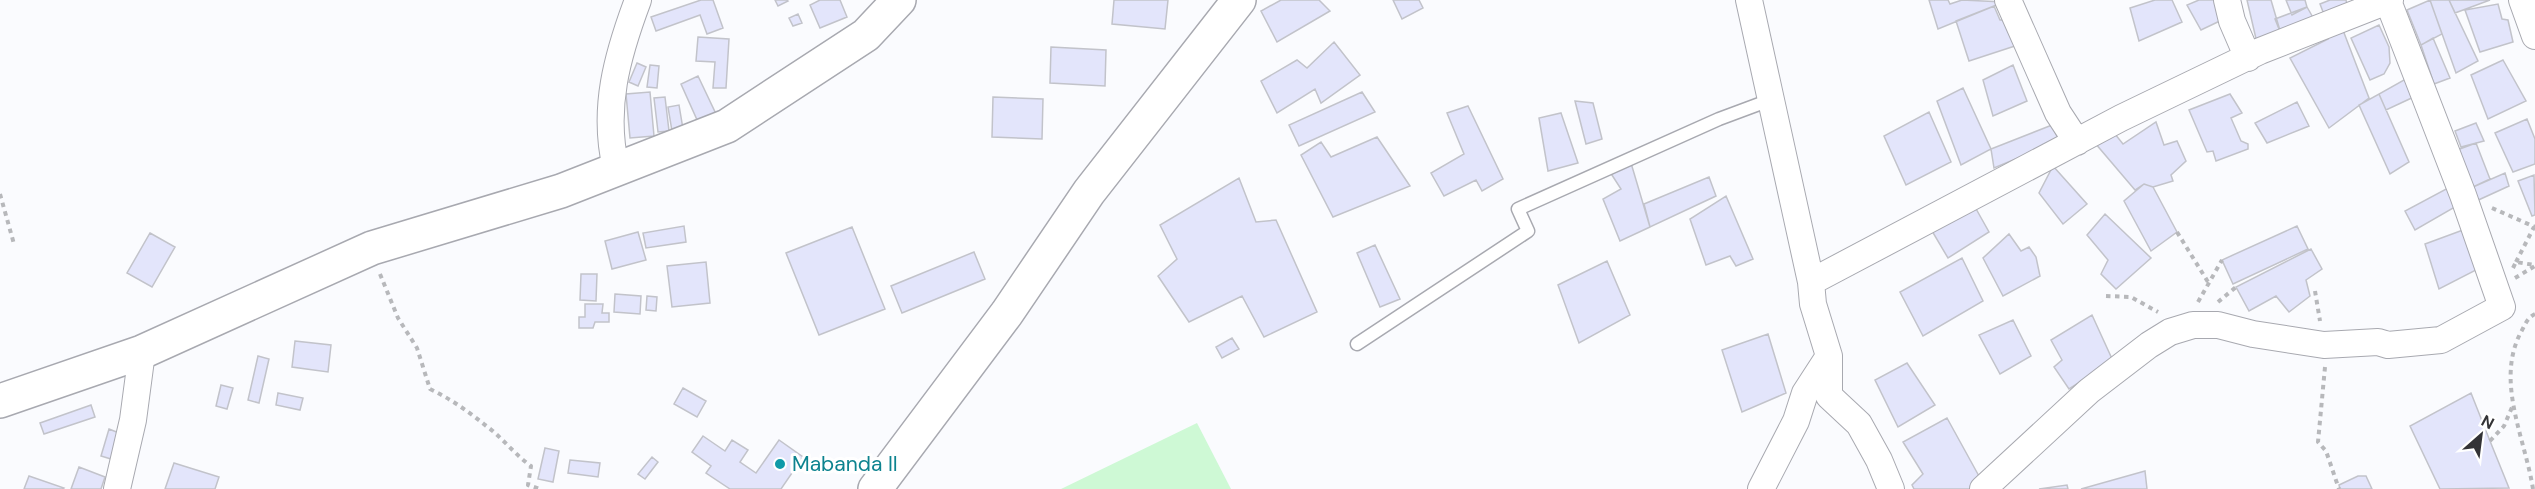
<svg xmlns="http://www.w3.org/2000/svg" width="2535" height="489" viewBox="0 0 2535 489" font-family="'DM Sans',sans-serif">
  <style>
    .green { fill: #cef9d5 }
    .building { fill: #e3e5fb; stroke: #c2c3ca; stroke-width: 1.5 }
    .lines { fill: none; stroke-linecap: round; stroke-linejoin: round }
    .service-casing { stroke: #a8a9b0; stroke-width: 15 }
    .minor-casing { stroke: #a8a9b0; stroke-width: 28 }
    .trunk-casing { stroke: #a8a9b0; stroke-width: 36 }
    .path { stroke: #b7b8bb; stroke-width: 4; stroke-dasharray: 4.5 4.5; stroke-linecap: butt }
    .service { stroke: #fff; stroke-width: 12 }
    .minor { stroke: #fff; stroke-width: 26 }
    .trunk { stroke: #fff; stroke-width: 33 }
    .culture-dot { fill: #0f9aa8; stroke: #fff; stroke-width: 2 }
    .labels { text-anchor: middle; stroke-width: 6; stroke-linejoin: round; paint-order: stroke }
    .culture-label { font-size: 21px; fill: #0d838f; stroke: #fff; text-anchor: start }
  </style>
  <rect width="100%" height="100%" fill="#fafbfe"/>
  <path class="green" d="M1197,423l34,66h-170z"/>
  <path class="building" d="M701,0h12l10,28 -16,6 -7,-19 -44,16 -5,-14z
    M775,0h12l1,1 -10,5z
    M820,0h20l7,17 -27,11 -10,-23z
    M1114,0h54l-3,29 -53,-5z
    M1281,0h38l11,11 -53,31 -16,-31z
    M1393,0h26l4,8 -21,11z
    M1929,0h19l2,4 12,-4 42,2 -66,27z
    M2155,0h17l10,22 -43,19 -9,-33z
    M2199,0h19l6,19 -23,11 -14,-25z
    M2247,0h24l10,34 -24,9z
    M2286,0h19l2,7 -15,8z
    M2330,0h16l2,8 -23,9 -5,-13z
    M2430,0h19l29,61 -22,12z
    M2430,0l12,34 -21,11 -14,-35z
    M2449,0h41l-35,13z
    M2498,4l4,15 6,1 5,22 -33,10 -15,-42z
    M1994,6l6,14h8l10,25 -49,16 -13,-40z
    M2307,7l8,14 -34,13 -6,-15z
    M798,14l4,9 -9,3 -4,-8z
    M2341,25l28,73 -40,30 -39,-70 38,-19 -6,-6z
    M2379,25l10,22 1,16 -6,11 -14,6 -19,-42z
    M698,37l31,2 -3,49h-13l2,-26 -19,-1z
    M2433,38l17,40 -16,6 -13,-39z
    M1334,42l26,33 -39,28 -6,-14 -38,24 -16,-32 36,-21 10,8z
    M1051,47l55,3 -1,36 -55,-3z
    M2503,60l23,41 -38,18 -17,-44z
    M637,63l9,4 -8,19 -9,-4z
    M650,65l9,1 -2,22 -10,-1z
    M2013,65l14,36 -34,15 -10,-36z
    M698,76l18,38 -18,8 -17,-38z
    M2411,76l7,19 -32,15 -7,-16z
    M1963,88l28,61 -30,16 -24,-64z
    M650,92l4,44 -24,2 -4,-44z
    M1362,92l13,20 -76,34 -10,-21z
    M2230,94l12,19 -11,5 10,23 7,3v5l-32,12 -3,-10 -6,1 -18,-42z
    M2379,94l30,68 -19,12 -31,-69z
    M665,97l4,34 -11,1 -4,-34z
    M993,97l50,2 -1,40 -50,-2z
    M1575,101l18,2 9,36 -16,5z
    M2297,102l12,24 -42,17 -12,-20z
    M679,105l4,24 -11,2 -4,-24z
    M1468,106l35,73 -21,12 -6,-11 -32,16 -13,-23 33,-19 -17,-41z
    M1929,112l22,50 -45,23 -22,-49z
    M1561,113l17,50 -30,8 -9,-53z
    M2527,119l8,20v25l-22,8 -18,-39z
    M2156,122l8,23 13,-4 9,20 -15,14 2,6 -20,6 -9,-3 -9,6 -40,-47 16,-14 12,15z
    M2476,123l8,18 -23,6 -6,-16z
    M2052,125l7,16 -65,27 -3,-19z
    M1377,137l33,49 -77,31 -32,-62 20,-13 10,15z
    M2476,143l14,36 -17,8 -16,-37z
    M1631,163l19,64 -30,14 -17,-42 18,-10 -11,-17z
    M2053,166l34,38 -24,20 -24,-31z
    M2505,173l4,13 -35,16 -1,-15z
    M2534,175l1,40 -3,1 -14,-35z
    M1709,177l7,19 -66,31 -6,-23z
    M1239,178l17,44 20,-2 41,92 -53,25 -22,-41 -53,26 -31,-46 19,-17 -17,-34z
    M2144,184l9,3 24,45 -26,19 -27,-50z
    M2448,188l7,19 -40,23 -10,-19z
    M1726,196l27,63 -17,7 -6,-10 -24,9 -16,-46z
    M1975,207l14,25 -41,26 -16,-27z
    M2105,214l46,44 -35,31 -15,-15 7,-14 -21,-25z
    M684,226l2,16 -40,6 -3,-15z
    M2297,226l11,23 -75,35 -11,-24z
    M852,227l33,82 -66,26 -33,-82z
    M2463,230l15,39 -39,20 -14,-45z
    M638,232l8,28 -34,9 -7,-28z
    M150,233l25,14 -23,40 -25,-14z
    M2009,234l12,17 8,-4 7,10 4,19 -37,20 -20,-38z
    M1375,245l25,54 -20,8 -23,-54z
    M2311,249l11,20 -16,11 4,16 -21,16 -13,-16 -27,15 -13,-24z
    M974,252l11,27 -83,34 -11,-27z
    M1962,258l21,43 -60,35 -23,-44z
    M1607,261l23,54 -51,28 -21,-58z
    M706,262l4,41 -38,4 -5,-41z
    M581,274h16l-1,27 -16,-1z
    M615,294l26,2 -1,18 -26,-2z
    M647,296l10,1 -1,14 -10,-1z
    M585,304h18l-1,9h7v9h-14l-2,6h-14v-11h6z
    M2092,315l21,46 -44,28 -15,-22 8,-7 -11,-20z
    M2013,320l18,36 -31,18 -21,-39z
    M1768,334l18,59 -44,19 -20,-62z
    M1232,338l7,11 -17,9 -6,-11z
    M295,341l36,4 -3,27 -36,-5z
    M258,356l11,3 -10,44 -11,-3z
    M1907,363l28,42 -37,22 -23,-47z
    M221,385l12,3 -6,21 -11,-3z
    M683,388l23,13 -9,16 -23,-13z
    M278,393l25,5 -3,12 -24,-5z
    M2471,393l19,48 19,47 -69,1 -30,-63z
    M91,405l4,12 -51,17 -4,-11z
    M1947,418l38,69 -2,2h-69l-2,-4 11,-11 -20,-32z
    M109,429l10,4 -8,26 -10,-3z
    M703,436l22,15 7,-11 16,10 -8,12 16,11 23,-33 24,17 -22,32h-51l-24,-16 5,-7 -19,-14z
    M545,448l14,3 -6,31 -15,-3z
    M652,457l6,5 -13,17 -7,-5z
    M570,460l30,3 -2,14 -30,-4z
    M174,463l45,14 -4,12h-50z
    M79,467l26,10 -4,12h-30z
    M2145,471l2,18h-66z
    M29,476l35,12 -1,1h-39z
    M2358,476h8l6,13h-32l-1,-4z
    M2067,485l1,4h-29z"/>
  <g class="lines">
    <defs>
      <path id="service" d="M1357,344l171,-113 -10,-22 201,-90 51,-19"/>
      <path id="minor" d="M1749,0l62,282 2,22 16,52v40l30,28 20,36 12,29
        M2008,0l50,113 19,29
        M2227,0l5,21 16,37
        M2522,0l13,36
        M616,168c-14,-59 1,-112 22,-168
        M1811,282l310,-164 139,-67 130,-51
        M117,489l16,-69 9,-68
        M1761,489l35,-68 9,-28 24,-37
        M1983,489l106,-98 60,-46 21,-13 23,-7h25l35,9 71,11 54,-3 10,3 53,-5 61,-33 -39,-112 -75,-194"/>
      <path id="trunk" d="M0,401l142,-49 230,-104 189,-57 166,-65 139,-91 33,-35
        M875,489l132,-176 82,-121 150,-192"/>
    </defs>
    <use href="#service" class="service-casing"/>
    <use href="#minor" class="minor-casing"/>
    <use href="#trunk" class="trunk-casing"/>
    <path class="path" d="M0,194l14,50
      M2492,208l43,19
      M2177,232l31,50
      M2516,262l18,-35
      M2513,268l3,-6 18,3
      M380,274l18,44 19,30 13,41c19,9 38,22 55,36 17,12 29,29 46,41l-3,19 12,4
      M2515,278l20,-12
      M2315,291l5,30
      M2106,296l25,1 27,15
      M2198,302l24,-42
      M2218,302l18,-15
      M2325,367l-7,75 8,9 13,38
      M2490,441l14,-15 9,-21
      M2533,489c-8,-51 -38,-108 -12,-157 4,-7 6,-14 14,-18"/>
    <use href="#service" class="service"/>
    <use href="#minor" class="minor"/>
    <use href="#trunk" class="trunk"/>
  </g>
  <circle class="culture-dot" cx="780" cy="464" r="6"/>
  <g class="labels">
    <g class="culture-label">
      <text x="792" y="471">Mabanda II</text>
    </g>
  </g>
  <g transform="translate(2481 435) rotate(28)" stroke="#ffffff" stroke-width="4.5" paint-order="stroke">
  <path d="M0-4.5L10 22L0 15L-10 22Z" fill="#333336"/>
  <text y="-9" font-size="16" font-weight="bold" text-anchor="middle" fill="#333336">N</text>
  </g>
</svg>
